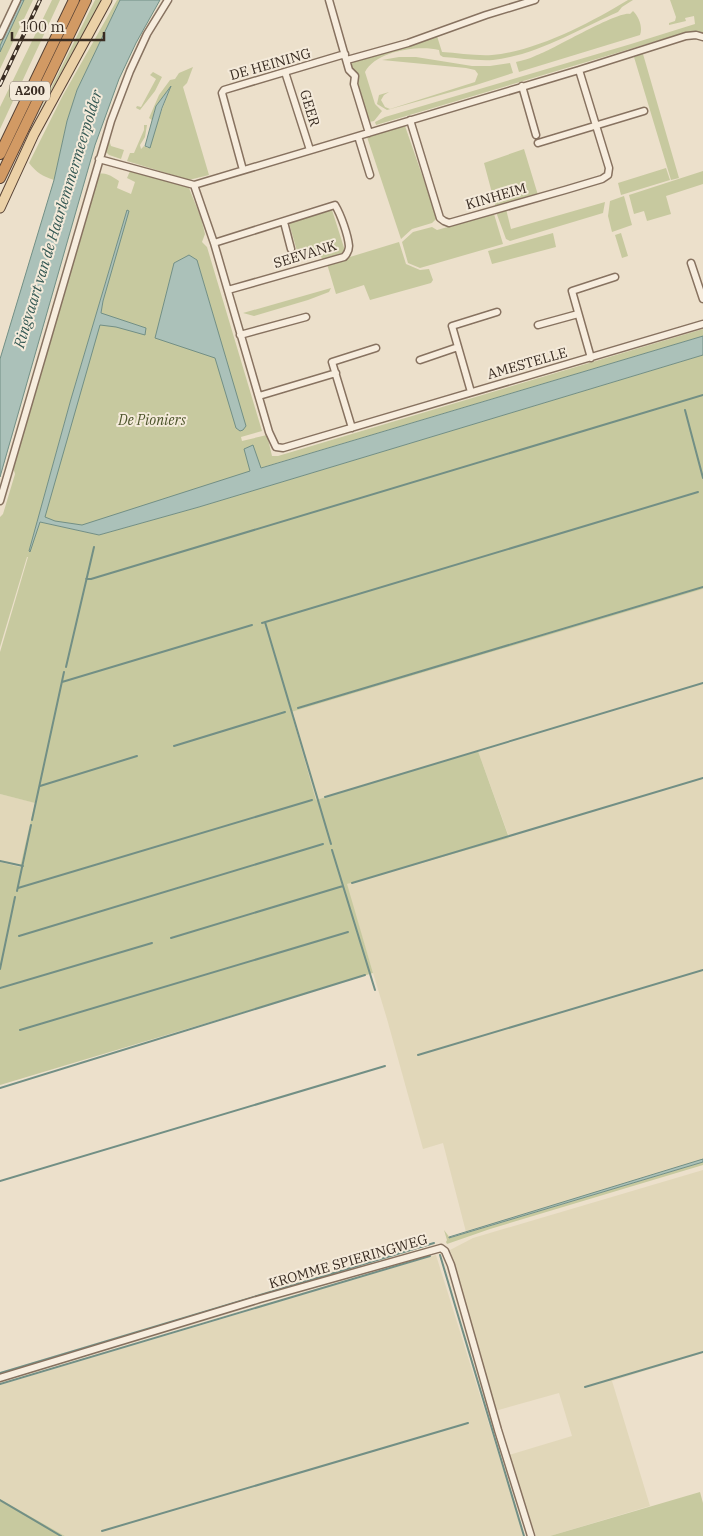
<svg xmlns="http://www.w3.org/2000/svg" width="703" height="1536" viewBox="0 0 703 1536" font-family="'IBM Plex Serif',serif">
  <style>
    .farmland { fill: #e1d7b9 }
    .green { fill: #c7c99f; fill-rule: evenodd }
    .water { fill: #abc1b9; stroke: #728f85 }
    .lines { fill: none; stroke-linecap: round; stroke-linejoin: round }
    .stream { stroke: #728f85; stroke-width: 2 }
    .minor-casing { stroke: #877260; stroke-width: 9 }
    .major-casing { stroke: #564134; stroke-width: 11 }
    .highway-casing { stroke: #564134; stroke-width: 12 }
    .minor { stroke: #f7edde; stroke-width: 6 }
    .major { stroke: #ebd1a7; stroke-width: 9 }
    .highway { stroke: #d29a64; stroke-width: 10 }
    .rail-casing { stroke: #392c22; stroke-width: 4 }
    .rail { stroke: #f4eada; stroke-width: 2; stroke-dasharray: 5.5; stroke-linecap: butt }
    .labels { text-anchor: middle; stroke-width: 4; stroke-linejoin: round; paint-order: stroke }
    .shield { fill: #f4eada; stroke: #716559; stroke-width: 1 }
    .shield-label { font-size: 12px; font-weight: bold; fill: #392c22 }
    .street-label { font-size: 14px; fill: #392c22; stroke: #f4eada }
    .park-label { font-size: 14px; font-style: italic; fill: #4c542b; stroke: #f4eada }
    .water-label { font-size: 15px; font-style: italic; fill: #335853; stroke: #f4eada }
  </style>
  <rect width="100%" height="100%" fill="#ece0cb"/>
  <path class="farmland" d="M703,589v570l-237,73 -23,-89 -20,6 -36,-130 -41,-135 163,-47 -31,-86 -162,49 -26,-88z
    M0,794l36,9 -16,64 -20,-5z
    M703,1170v183l-91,28 38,125 -100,30h-14l-27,-81 63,-19 -13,-43 -64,18 -45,-161 23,-12z
    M436,1255l88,281h-459l-65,-37v-114z"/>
  <path class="green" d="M19,0h14l-33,69v-28z
    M52,0h8l-60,129v-22z
    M95,0h7l-64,114z
    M117,0h3l-43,90 -10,31 -13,59c-12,-4 -17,-7 -25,-17l33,-66z
    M628,0h5l-11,7 -4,5c-41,18 -81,43 -125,48 -16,1 -34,-2 -50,-3l-3,-2 -1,-5c-21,-5 -63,1 -74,22l10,32 7,7 -8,10 -5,1 -13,-38 2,-4v-4l-6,-5 -2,-6 3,-3 84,-26 5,16c16,1 34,4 50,3 45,-4 98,-32 136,-55z
    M670,0h33v33l-7,-2 -16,3 -304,91 -1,-3 10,-5 246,-73 64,-20 -1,-8 -9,2 1,3 -17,4v-2l6,-2 1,-4z
    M633,11c6,6 10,16 7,24l-121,37 -3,-10c7,-2 13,-3 19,-6 18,-6 82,-45 95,-42z
    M643,54l36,124 -8,2 -37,-123z
    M399,57h17l56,9h18l20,-3 3,10 -37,12 -89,25 -10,-6 2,-9 10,-3 -5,3 -3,5 4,7 5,2 85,-27 3,-8 -3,-4 -9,-2 -84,-8z
    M193,67l-6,16 -4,4 26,88 -20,5 -62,-19 3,-8h4l10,-23v-5h3l-2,12 -5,8 1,4 3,-3 4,2 22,-60 -14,18 -4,14 -3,-2 10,-23 11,-15 5,-1 4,-6z
    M153,72l9,5 -7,14 -15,19 -4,-2 1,-2 4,1 15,-28 -6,-4z
    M405,126l32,92 -5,5 -20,6 -11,10 -34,-102z
    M109,140l2,6 13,4 -3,9 -12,-4 -4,-4z
    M524,149l14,46 -42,13 -12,-45z
    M666,168l4,12 -49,15 -3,-12z
    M130,171l52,13 7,4 12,30 4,16 -3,8 5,5 55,184 -21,6 1,4 25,-6 5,21h6l425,-127v7l-443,132 -7,-22 -2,26 -170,56 -39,-9 56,-199 48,8 -45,-14 2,-13 24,-91 -56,189 -42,152 11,-29 59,13 100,-28 504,-152v234l-412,123 25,88 162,-49 31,87 -162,46 26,89 -373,112v-223l20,5 15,-64 -35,-9v-142l28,-95h-1l-27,90v-130l3,-3 12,-40 -2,-7 39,-133 45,-159c8,-4 14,1 22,6l-2,7 14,6 4,-12 -8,-4zM189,255l8,5 32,109 -13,-16 -60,-17 18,-73z
    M703,171v13l-37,12 5,18 -24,7 -3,-10 -10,3 -5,-19z
    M624,196l8,29 -20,7 -4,-16 2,-15z
    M605,202l-2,11 -93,28 -4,-2 -10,-27 10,-3 5,20z
    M332,210l14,44 -22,6 -5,-5 -32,9 -3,-9 13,-4 -8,-28z
    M494,214l9,30 -83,24 -12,-5 -6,-21 11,-10 19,-5 5,3z
    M553,233l3,14 -64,17 -4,-13z
    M621,233l7,23 -6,2 -7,-23z
    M399,242l7,22 14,6 9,-1 4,11 -2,3 -61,17 -6,-15 -28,9 -9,-30z
    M331,288l-2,4 -21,8 -54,16 -11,-3z
    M703,1162v3l-213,64 -43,15 -1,-2 1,-2 -3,-10 6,8z
    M700,1492l3,11v33h-153z
    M0,1499l65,37h-65z"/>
  <path class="water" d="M21,0h3l-24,52v-6z
    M120,0h40l-24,43 -17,36 -24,66 -95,332v-118l54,-179 13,-59 10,-31z
    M171,86l-9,22 -12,40 -5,-2 11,-40z
    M127,210l2,1 -26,90 -2,12 45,15 -1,7 -29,-8 -16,-2 -55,192 10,4 27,4 168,-54 -6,-22 9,-4 8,23 442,-132v19l-504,152 -100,28 -59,-13 -10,30 -1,-1 42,-152z
    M189,255l8,5 49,166 -3,4 -3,1 -4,-3 -21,-70 -60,-20 19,-75z
    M703,1159v3l-254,76v-1z"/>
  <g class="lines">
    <path class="stream" d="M685,410l18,68
      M86,579h5l612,-184
      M265,622l66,222
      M262,623l436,-131
      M66,667l28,-120
      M62,682l190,-57
      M298,708l405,-121
      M174,746l111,-34
      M40,786l97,-30
      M325,797l378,-114
      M32,820l32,-148
      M332,850l43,140
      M0,861l23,5
      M352,883l351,-105
      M18,888l294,-88
      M17,891l14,-66
      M19,936l304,-92
      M171,938l172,-52
      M0,969l15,-72
      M0,988l152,-45
      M20,1030l328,-98
      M418,1055l285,-85
      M0,1088l365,-113
      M0,1181l385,-115
      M440,1255l84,281
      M0,1373l434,-130
      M0,1384l430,-128
      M585,1387l118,-35
      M0,1500l61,36
      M102,1531l366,-108"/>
    <defs>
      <path id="minor" d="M329,0l20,70 6,6 -1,8 15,49
        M0,36l17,-36
        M347,60l61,-17 78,-28 49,-15
        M285,72l25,78
        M522,86l14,49
        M410,120l30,98 4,3 5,2 116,-33 37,-11 6,-4 1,-7 -30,-98
        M358,136l12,39
        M538,143l106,-32
        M99,159l95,26 385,-115 107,-34 10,-1 7,2
        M243,170l-21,-77 2,-3 121,-36
        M194,185l20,58 55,189 7,15 7,1 420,-124
        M284,222l7,27
        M214,243l121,-38c6,10 13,30 14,41 0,4 -2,8 -5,11l-116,33
        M691,263l12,36
        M538,325l40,-11
        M240,335l66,-18
        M591,358l-19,-67 43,-14
        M420,360l38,-13
        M471,392l-19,-66 45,-14
        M259,396l77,-23
        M352,428l-20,-66 44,-14
        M0,501l111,-380 19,-50 17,-37 21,-34
        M0,1378l260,-79 181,-51 4,3 6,14 47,165 33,106"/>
      <path id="major" d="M0,208l34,-74 73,-134"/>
      <path id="highway" d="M0,154l74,-154
        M0,178l86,-178"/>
    </defs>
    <use href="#minor" class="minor-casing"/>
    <use href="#major" class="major-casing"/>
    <use href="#highway" class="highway-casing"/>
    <use href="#minor" class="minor"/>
    <use href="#major" class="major"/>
    <use href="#highway" class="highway"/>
    <defs>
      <path id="rail" d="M0,85l40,-85"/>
    </defs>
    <use href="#rail" class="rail-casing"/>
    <use href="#rail" class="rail"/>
  </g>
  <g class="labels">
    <rect class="shield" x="10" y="81.5" width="40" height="19" rx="4"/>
    <g class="shield-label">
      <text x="30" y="95">A200</text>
    </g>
    <g class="street-label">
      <text transform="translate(270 64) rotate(-16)" y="5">DE HEINING</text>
      <text transform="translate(310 108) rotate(73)" y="5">GEER</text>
      <text transform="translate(496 196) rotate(-16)" y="5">KINHEIM</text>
      <text transform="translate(305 254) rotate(-17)" y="5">SEEVANK</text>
      <text transform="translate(527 363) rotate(-16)" y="5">AMESTELLE</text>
      <text transform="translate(348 1261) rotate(-16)" y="5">KROMME SPIERINGWEG</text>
    </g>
    <g class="park-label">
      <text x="152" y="425">De Pioniers</text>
    </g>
    <g class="water-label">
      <text transform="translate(58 219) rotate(-73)" y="5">Ringvaart van de Haarlemmermeerpolder</text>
    </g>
  </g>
  <path d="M12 32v8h92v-8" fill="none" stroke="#392c22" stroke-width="2.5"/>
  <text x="20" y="32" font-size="15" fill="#392c22" stroke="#f4eada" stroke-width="4" paint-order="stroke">100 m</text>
</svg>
